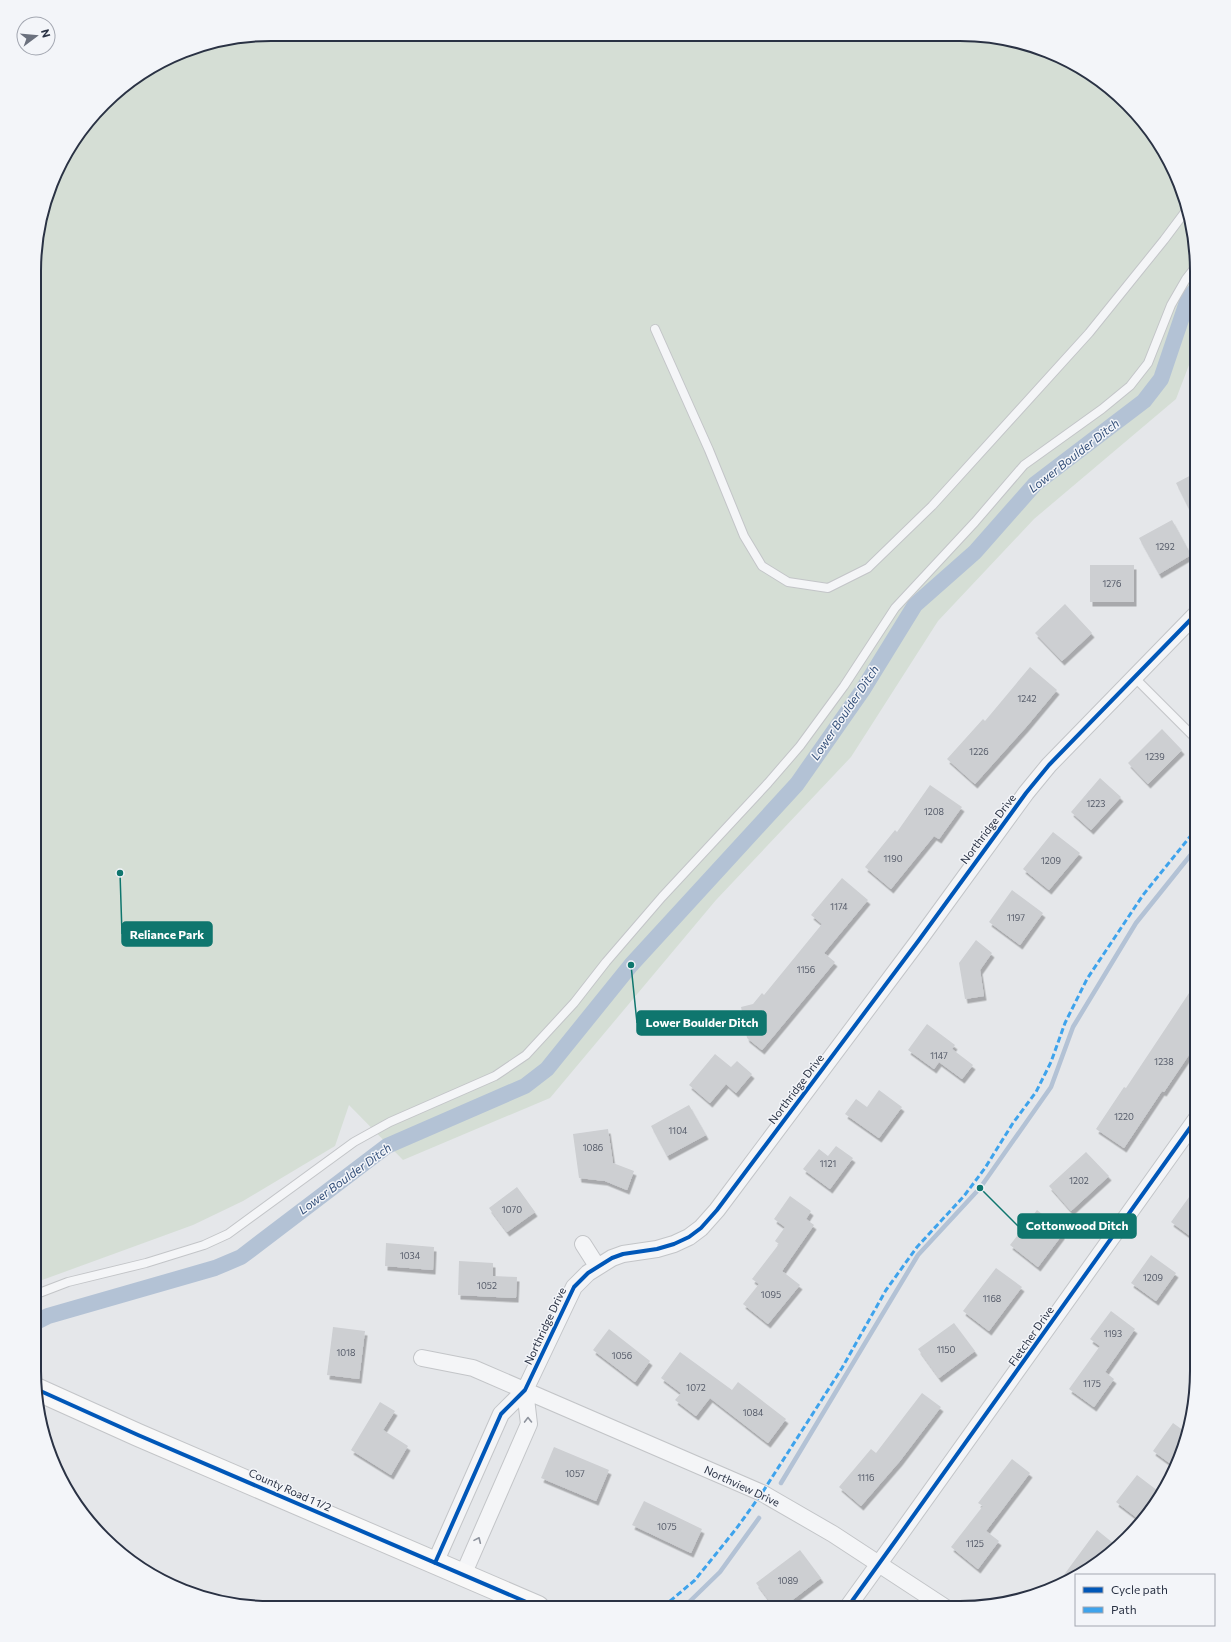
<svg xmlns="http://www.w3.org/2000/svg" width="1231" height="1642" viewBox="0 0 1231 1642" font-family="Commissioner,sans-serif">
  <style>
    .green { fill: #d5ded5 }
    .lines { fill: none; stroke-linecap: round; stroke-linejoin: round }
    .stream { stroke: #b3c2d5; stroke-width: 4.5 }
    .canal { stroke: #b3c2d5; stroke-width: 16 }
    .building { fill: #cdcfd2; filter: url(#shadow) }
    .lane-casing { stroke: #c3c5c8; stroke-width: 10 }
    .street-casing { stroke: #c3c5c8; stroke-width: 18 }
    .secondary-casing { stroke: #c3c5c8; stroke-width: 24 }
    .lane { stroke: #f4f5f7; stroke-width: 8 }
    .street { stroke: #f4f5f7; stroke-width: 16 }
    .secondary { stroke: #f8f8f8; stroke-width: 22 }
    .quiet { stroke: #3ea3ec; stroke-width: 3; stroke-dasharray: 6 3; stroke-linecap: butt }
    .cycleway-casing { stroke: #f3f5f9; stroke-width: 6 }
    .cycleway { stroke: #0057b8; stroke-width: 4 }
    .oneway { stroke: #8f949e }
    .labels { text-anchor: middle; stroke-width: 3; stroke-linejoin: round; paint-order: stroke }
    .number-label { font-size: 9px; fill: #545a68 }
    .street-label { font-size: 11px; fill: #2a3244; stroke: #f3f5f9 }
    .water-label { font-size: 12px; font-style: italic; fill: #334f79; stroke: #f3f5f9 }
    .rim { fill: none; stroke: #2a3244; stroke-width: 2 }
    .leader { fill: none; stroke: #0f766e; stroke-width: 1.5 }
    .callout-dot { fill: #0f766e; stroke: #f3f5f9; stroke-width: 1.5 }
    .callout { fill: #0f766e; stroke: #0f766e; stroke-width: 1.5 }
    .callout-label { font-size: 12px; text-anchor: middle; font-weight: bold; fill: #fff }
  </style>
  <defs>
    <filter id="shadow"><feDropShadow dx="2.5" dy="4.5" stdDeviation="0" flood-color="#0004"/></filter>
  </defs>
  <rect width="100%" height="100%" fill="#e5e7ea"/>
  <path class="green" d="M271,34l720,2 60,16 41,22 46,40 34,52 17,44 8,61v73l-21,55 -142,120 -96,102 -87,136 -135,143 -166,198 -147,62 -54,-55 -14,41 -92,55 -50,24 -159,58 2,-1043 30,-87 49,-60 79,-46z"/>
  <g class="lines">
    <path class="stream" d="M781,1483l137,-228 62,-67 71,-101 22,-60 63,-104 61,-76
      M684,1607l36,-35 39,-54"/>
    <path class="canal" d="M34,1323l14,-7 167,-48 26,-11 146,-111 138,-60 22,-17 84,-104 166,-181 65,-93 53,-86 60,-53 60,-68 109,-83 17,-22 27,-80 9,-11"/>
  </g>
  <path class="building" d="M1197,472v53l-21,-42z
    M1172,520l19,35 -32,19 -20,-36z
    M1090,565h44v37h-44z
    M1065,604l27,29 -30,28 -27,-28z
    M1030,667l27,23 -30,36 -52,58 -28,-25 36,-40 2,2z
    M1162,729l20,21 -34,34 -20,-21z
    M1100,778l21,19 -30,33 -20,-18z
    M930,785l32,22 -23,32 -5,-3 -43,53 -26,-22 30,-37 2,2z
    M1053,832l27,21 -31,37 -26,-21z
    M842,878l26,22 -44,53 11,9 -73,88 -15,-12 -6,-31 12,-3 9,-11 2,2 58,-71 -11,-9z
    M1012,890l31,23 -23,32 -31,-23z
    M976,940l16,13 -12,17 4,26 -19,3 -6,-36z
    M1197,981v62l-33,49 -2,-1 -38,57 -28,-19 28,-42 2,1z
    M927,1024l28,21 -3,4 21,16 -11,14 -23,-17 -5,7 -26,-19z
    M715,1054l16,13 6,-6 15,13 -16,19 -10,-9 -16,19 -21,-18z
    M879,1090l23,17 -23,31 -34,-24 11,-15 11,8z
    M689,1105l17,30 -39,21 -16,-30z
    M608,1129l5,34 21,8 -7,19 -22,-9 -26,-3 -6,-44z
    M836,1146l17,12 -23,31 -27,-20 16,-20 9,7z
    M1086,1152l23,24 -38,35 -22,-25z
    M1197,1186v55l-26,-19z
    M517,1187l18,25 -28,20 -18,-24z
    M790,1196l21,15 -5,8 8,6 -32,46 18,14 -32,39 -25,-20 16,-20 -7,-5 27,-35 -4,-3 10,-14 -11,-8z
    M1037,1210l25,20v5l-24,32 -28,-22z
    M386,1243l48,4 -1,23 -48,-4z
    M1151,1255l25,18 -20,28 -25,-18z
    M459,1261l34,2v13l24,1 -1,21 -58,-3z
    M996,1268l26,19 -33,44 -26,-20z
    M1111,1311l24,18 -30,43 9,7 -20,28 -25,-18 31,-43 -10,-7z
    M954,1323l21,28 -36,27 -21,-29z
    M333,1327l32,4 -6,48 -32,-4z
    M609,1329l41,32 -15,21 -42,-32z
    M680,1352l52,38 6,-8 48,37 -18,24 -58,-45 -14,18 -21,-16 6,-7 -20,-15z
    M922,1393l19,14 -41,54 -39,45 -22,-19 32,-38 5,4z
    M380,1402l15,9 -12,19 25,16 -17,29 -40,-25z
    M1173,1423l14,10 -3,15 -9,19 -22,-16z
    M554,1447l55,23 -13,31 -55,-23z
    M1012,1459l18,14 -44,58 13,10 -21,28 -27,-22 32,-41 -5,-3z
    M1137,1475l25,19 -5,9 -16,18 -25,-19z
    M644,1501l58,28 -11,24 -59,-28z
    M1097,1530l21,17 -53,36 -10,4z
    M800,1550l21,28 -39,30 -8,-1 -18,-24z"/>
  <g class="lines">
    <defs>
      <path id="lane" d="M655,329l54,121 35,86 18,30 26,16 40,6 40,-20 64,-62 157,-173 75,-93 24,-32
        M1134,677l63,63
        M34,1295l34,-13 78,-19 58,-18 24,-11 126,-92 36,-20 105,-46 31,-21 48,-52 32,-41 56,-65 106,-114 32,-37 44,-60 51,-78 80,-86 49,-57 78,-56 28,-23 18,-23 23,-58 15,-26 10,-13"/>
      <path id="street" d="M583,1244l14,22
        M422,1358l51,10 289,125 71,41 113,74
        M435,1563l66,-149 24,-24 49,-103 14,-14 24,-15 11,-4 34,-5 17,-5 15,-7 12,-9 16,-18 202,-270 107,-147 23,-28 148,-152
        M463,1575l66,-151 -4,-34
        M847,1608l49,-68 301,-422"/>
      <path id="secondary" d="M36,1389l102,46 400,172"/>
    </defs>
    <use href="#lane" class="lane-casing"/>
    <use href="#street" class="street-casing"/>
    <use href="#secondary" class="secondary-casing"/>
    <use href="#lane" class="lane"/>
    <use href="#street" class="street"/>
    <use href="#secondary" class="secondary"/>
    <path class="quiet" d="M663,1607l32,-27 41,-51 26,-36 80,-125 44,-78 31,-43 47,-51 21,-28 28,-45 23,-31 15,-30 14,-39 22,-44 56,-84 54,-67"/>
    <defs>
      <path id="cycleway" d="M36,1389l102,46 400,172
        M435,1563l66,-149 24,-24 49,-103 14,-14 24,-15 11,-4 34,-5 17,-5 15,-7 12,-9 16,-18 202,-270 107,-147 23,-28 148,-152
        M847,1608l49,-68 301,-422"/>
    </defs>
    <use href="#cycleway" class="cycleway-casing"/>
    <use href="#cycleway" class="cycleway"/>
  </g>
  <defs><path id="oneway-chevron" d="M-2-3.5L2.5 0L-2 3.5" fill="none" stroke-width="1.6" stroke-linecap="round" stroke-linejoin="round"/></defs>
  <g class="oneway">
    <use href="#oneway-chevron" transform="translate(528 1420) rotate(-91)"/>
    <use href="#oneway-chevron" transform="translate(478 1540) rotate(-66)"/>
  </g>
  <g class="labels">
    <g class="number-label">
      <text x="1165" y="550">1292</text>
      <text x="1112" y="587">1276</text>
      <text x="1027" y="702">1242</text>
      <text x="979" y="755">1226</text>
      <text x="1155" y="760">1239</text>
      <text x="1096" y="807">1223</text>
      <text x="934" y="815">1208</text>
      <text x="893" y="862">1190</text>
      <text x="1051" y="864">1209</text>
      <text x="839" y="910">1174</text>
      <text x="1016" y="921">1197</text>
      <text x="806" y="973">1156</text>
      <text x="939" y="1059">1147</text>
      <text x="1164" y="1065">1238</text>
      <text x="1124" y="1120">1220</text>
      <text x="678" y="1134">1104</text>
      <text x="593" y="1151">1086</text>
      <text x="828" y="1167">1121</text>
      <text x="1079" y="1184">1202</text>
      <text x="512" y="1213">1070</text>
      <text x="410" y="1259">1034</text>
      <text x="1153" y="1281">1209</text>
      <text x="487" y="1289">1052</text>
      <text x="771" y="1298">1095</text>
      <text x="992" y="1302">1168</text>
      <text x="1113" y="1337">1193</text>
      <text x="946" y="1353">1150</text>
      <text x="346" y="1356">1018</text>
      <text x="622" y="1359">1056</text>
      <text x="1092" y="1387">1175</text>
      <text x="696" y="1391">1072</text>
      <text x="753" y="1416">1084</text>
      <text x="575" y="1477">1057</text>
      <text x="866" y="1481">1116</text>
      <text x="667" y="1530">1075</text>
      <text x="975" y="1547">1125</text>
      <text x="788" y="1584">1089</text>
    </g>
    <g class="street-label">
      <text transform="translate(988 829) rotate(-53)" y="4">Northridge Drive</text>
      <text transform="translate(796 1089) rotate(-53)" y="4">Northridge Drive</text>
      <text transform="translate(545 1326) rotate(-65)" y="4">Northridge Drive</text>
      <text transform="translate(1031 1336) rotate(-55)" y="4">Fletcher Drive</text>
      <text transform="translate(742 1486) rotate(25)" y="4">Northview Drive</text>
      <text transform="translate(290 1490) rotate(24)" y="4">County Road 1 1/2</text>
    </g>
    <g class="water-label">
      <text transform="translate(1074 456) rotate(-38)" y="4">Lower Boulder Ditch</text>
      <text transform="translate(845 713) rotate(-56)" y="4">Lower Boulder Ditch</text>
      <text transform="translate(345 1179) rotate(-36)" y="4">Lower Boulder Ditch</text>
    </g>
  </g>
  <path d="M0 0H1231V1642H0ZM271 41H960A230 230 0 0 1 1190 271V1371A230 230 0 0 1 960 1601H271A230 230 0 0 1 41 1371V271A230 230 0 0 1 271 41Z" fill="#f3f5f9" fill-rule="evenodd"/>
  <path class="rim" d="M271 41H960A230 230 0 0 1 1190 271V1371A230 230 0 0 1 960 1601H271A230 230 0 0 1 41 1371V271A230 230 0 0 1 271 41Z"/>
  <path class="leader" d="M120 873L122 934M631 965L637 1023M980 1188L1018 1226"/>
  <g class="callout-dot">
    <circle cx="120" cy="873" r="4"/>
    <circle cx="631" cy="965" r="4"/>
    <circle cx="980" cy="1188" r="4"/>
  </g>
  <g class="callout">
    <rect x="122" y="922" width="90" height="24" rx="4"/>
    <rect x="637" y="1011" width="129" height="24" rx="4"/>
    <rect x="1018" y="1214" width="118" height="24" rx="4"/>
  </g>
  <g class="callout-label">
    <text x="167" y="939">Reliance Park</text>
    <text x="702" y="1027">Lower Boulder Ditch</text>
    <text x="1077" y="1230">Cottonwood Ditch</text>
  </g>
  <rect x="1075" y="1574" width="140" height="52" fill="#f3f5f9" stroke="#a3a7b1"/>
  <rect x="1083" y="1587" width="20" height="6" fill="#0057b8" stroke="#a3a7b1"/>
  <text x="1111" y="1594" font-size="12" fill="#2a3244">Cycle path</text>
  <rect x="1083" y="1607" width="20" height="6" fill="#3ea3ec" stroke="#a3a7b1"/>
  <text x="1111" y="1614" font-size="12" fill="#2a3244">Path</text>
  <g transform="translate(36 36) rotate(74)"><circle r="19" fill="#f3f5f9" stroke="#a3a7b1"/>
  <path d="M0-3L7 15L0 10L-7 15Z" fill="#6b717e"/>
  <text y="-6" font-size="11" font-weight="bold" text-anchor="middle" fill="#2a3244">N</text>
  </g>
</svg>
